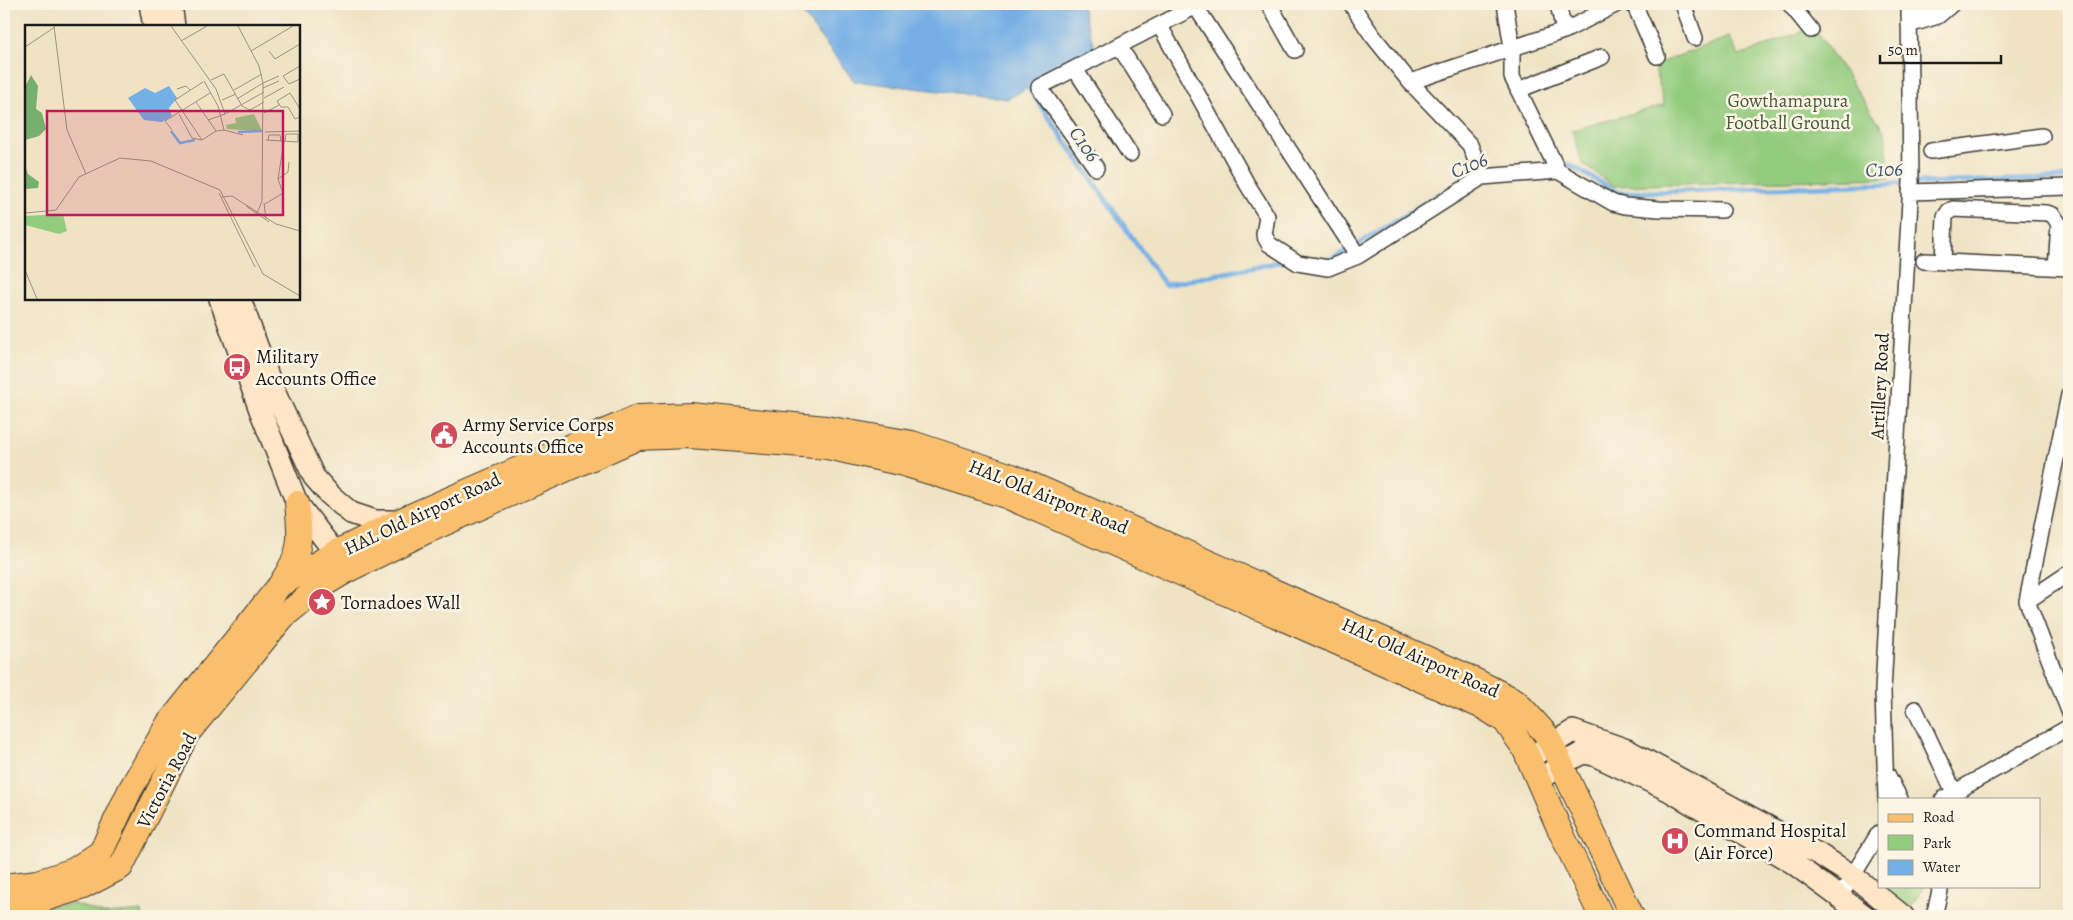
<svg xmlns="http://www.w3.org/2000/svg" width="2073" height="920" viewBox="0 0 2073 920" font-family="Alegreya,serif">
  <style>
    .green { fill: #94cc7f; stroke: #58744e }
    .water { fill: #74afe5; stroke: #486680 }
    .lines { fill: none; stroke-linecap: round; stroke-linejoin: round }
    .stream { stroke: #74afe5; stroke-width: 5 }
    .street-casing { stroke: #3c3a35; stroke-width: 18 }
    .secondary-casing { stroke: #3c3a35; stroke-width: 24 }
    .primary-casing { stroke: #3c3a35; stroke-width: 26 }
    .street { stroke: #fff; stroke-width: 15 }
    .secondary { stroke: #fde5c5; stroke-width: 21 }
    .primary { stroke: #f9bf6d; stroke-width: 24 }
    .labels { text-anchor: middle; stroke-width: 5; stroke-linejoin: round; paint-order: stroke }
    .park-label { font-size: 19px; fill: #465a3f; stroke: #fcf5e5 }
    .poi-label { font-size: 19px; fill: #1c1c1c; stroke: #fcf5e5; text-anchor: start }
    .street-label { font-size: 19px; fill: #1c1c1c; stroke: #fcf5e5 }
    .water-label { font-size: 20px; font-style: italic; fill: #3f576c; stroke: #fcf5e5 }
    .inset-river { fill: none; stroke: #74afe5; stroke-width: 2.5 }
    .inset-road { fill: none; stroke: #9b9381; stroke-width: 1 }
    .view { fill: #c2185b; fill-opacity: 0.15; stroke: #c2185b; stroke-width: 2.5 }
    .inset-edge { fill: none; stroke: #1c1c1c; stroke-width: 2.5 }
  </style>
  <rect width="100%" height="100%" fill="#fcf5e5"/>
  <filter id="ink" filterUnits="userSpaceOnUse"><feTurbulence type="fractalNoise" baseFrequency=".02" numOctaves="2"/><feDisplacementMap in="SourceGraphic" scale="10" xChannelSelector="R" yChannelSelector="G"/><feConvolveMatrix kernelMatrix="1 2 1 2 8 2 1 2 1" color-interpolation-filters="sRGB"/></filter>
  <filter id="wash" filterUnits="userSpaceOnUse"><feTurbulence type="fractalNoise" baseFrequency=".0096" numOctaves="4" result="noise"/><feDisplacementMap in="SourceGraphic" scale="20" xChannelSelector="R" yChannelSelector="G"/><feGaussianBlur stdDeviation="1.12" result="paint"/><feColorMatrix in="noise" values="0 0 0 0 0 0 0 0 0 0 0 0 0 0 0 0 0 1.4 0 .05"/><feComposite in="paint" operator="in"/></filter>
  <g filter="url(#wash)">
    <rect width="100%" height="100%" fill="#efe3c4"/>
    <path class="green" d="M1814,27l71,105 5,46 -277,8 -31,-23 -10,-33 92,-25 -10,-40 75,-28 10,19z
      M1879,880v6h45l-19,30 -33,-24z
      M75,904l29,10 38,-3 1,5h-139v-6z"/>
    <path class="water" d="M795,4h286l14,45 -87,50 -154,-18z"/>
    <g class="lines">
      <path class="stream" d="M1025,83l140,202 124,-25
        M1557,166l13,-1 49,28 450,-15
        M1315,259l17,1 110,-67"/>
    </g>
  </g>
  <g filter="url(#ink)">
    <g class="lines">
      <defs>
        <path id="street" d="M1194,4l164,252 124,-79 76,-6
          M1269,4l26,46
          M1351,4l21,31 38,47 60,63 12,32
          M1505,4l7,43v30l46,94 55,32 12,3 34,3 63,1
          M1558,4l6,27
          M1634,4l23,52
          M1683,4l12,34
          M1790,4l21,26
          M1909,14l26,-10
          M1909,25l29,-9 14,-12
          M1160,26l87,158 20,32 -3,19 5,9 29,19 30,5 30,-12
          M1119,46l43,68
          M1075,69l55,85
          M1410,82l154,-51 53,-27
          M1518,90l84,-33
          M1931,151l111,-15
          M1096,168l-57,-81 161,-83
          M1910,192l159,-5
          M1924,261l145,7
          M1943,262l2,-45 4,-6 4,-2 94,4 6,2 6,9 -3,43
          M2069,395l-42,206 42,110
          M2027,601l42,-28
          M1915,709l39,83
          M1887,774l13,25
          M1886,799l-3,-109 28,-508 -2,-178
          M1943,799l126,-72
          M1839,898l40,-65
          M1934,916l6,-25 -1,-5"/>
        <path id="secondary" d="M150,4l4,22
          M171,4l3,22
          M220,299l40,111 37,93 48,63
          M240,299l32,88 42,90 15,17 22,19 24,8h24
          M1529,758l44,-27 54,19 193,105 33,21 50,40
          M1538,782l23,-18 22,-11 11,2 74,35 125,73 72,53"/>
        <path id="primary" d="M281,583c21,-31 20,-43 16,-80
          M4,886l34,-4 36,-12 27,-18 29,-62 38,-66 112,-139 55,-32 64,-32 239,-104 53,-2 135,13 86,15 100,33 448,197 56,28 29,32 6,10 81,173
          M4,902l41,-3 38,-12 38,-20 66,-133 96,-117 35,-29 30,-18 77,-38 212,-94 53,-2 137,11 77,17 102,32 479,212 20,13 19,27 34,78 43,90"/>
      </defs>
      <use href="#street" class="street-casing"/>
      <use href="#secondary" class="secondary-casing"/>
      <use href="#primary" class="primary-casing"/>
      <use href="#street" class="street"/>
      <use href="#secondary" class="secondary"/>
      <use href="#primary" class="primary"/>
    </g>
  </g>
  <defs>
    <symbol id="bus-disc" viewBox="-11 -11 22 22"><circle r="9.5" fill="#d1495b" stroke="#fcf5e5"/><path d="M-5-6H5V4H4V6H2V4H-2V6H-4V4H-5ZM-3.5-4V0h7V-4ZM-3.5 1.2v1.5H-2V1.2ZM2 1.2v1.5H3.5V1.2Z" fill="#fff"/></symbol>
    <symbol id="civic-disc" viewBox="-11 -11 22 22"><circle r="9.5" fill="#d1495b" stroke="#fcf5e5"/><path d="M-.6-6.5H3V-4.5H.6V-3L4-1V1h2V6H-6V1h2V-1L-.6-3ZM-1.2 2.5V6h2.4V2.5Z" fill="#fff"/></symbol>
    <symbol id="sight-disc" viewBox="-11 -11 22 22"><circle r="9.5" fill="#d1495b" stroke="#fcf5e5"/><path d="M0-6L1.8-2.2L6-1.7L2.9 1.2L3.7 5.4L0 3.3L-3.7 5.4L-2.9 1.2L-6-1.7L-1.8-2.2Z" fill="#fff"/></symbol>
    <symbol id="hospital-disc" viewBox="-11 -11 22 22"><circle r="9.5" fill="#d1495b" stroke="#fcf5e5"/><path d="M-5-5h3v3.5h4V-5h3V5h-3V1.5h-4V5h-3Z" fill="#fff"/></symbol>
  </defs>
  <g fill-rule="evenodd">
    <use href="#bus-disc" x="221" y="351" width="32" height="32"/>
    <use href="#civic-disc" x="428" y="419" width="32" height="32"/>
    <use href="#sight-disc" x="306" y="586" width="32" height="32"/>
    <use href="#hospital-disc" x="1659" y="825" width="32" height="32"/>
  </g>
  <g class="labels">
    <g class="park-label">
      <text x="1788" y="107">Gowthamapura<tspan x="1788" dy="22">Football Ground</tspan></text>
    </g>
    <g class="poi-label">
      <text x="256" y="363">Military<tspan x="256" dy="22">Accounts Office</tspan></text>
      <text x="463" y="431">Army Service Corps<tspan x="463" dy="22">Accounts Office</tspan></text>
      <text x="341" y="609">Tornadoes Wall</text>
      <text x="1694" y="837">Command Hospital<tspan x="1694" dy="22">(Air Force)</tspan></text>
    </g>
    <g class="street-label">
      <text transform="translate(1879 386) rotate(-87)" y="7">Artillery Road</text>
      <text transform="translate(1049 496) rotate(22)" y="7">HAL Old Airport Road</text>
      <text transform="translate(422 513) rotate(-25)" y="7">HAL Old Airport Road</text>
      <text transform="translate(1421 657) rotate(24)" y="7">HAL Old Airport Road</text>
      <text transform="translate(166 780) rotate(-62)" y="7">Victoria Road</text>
    </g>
    <g class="water-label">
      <text transform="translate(1085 144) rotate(55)" y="7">C106</text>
      <text transform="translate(1469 165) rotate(-22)" y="7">C106</text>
      <text transform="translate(1884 169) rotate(-2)" y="7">C106</text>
    </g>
  </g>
  <g transform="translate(25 25)">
    <rect width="275" height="275" fill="#efe3c4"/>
    <path d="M229,89l8,17 -35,-2 -1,-4 10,-2 -1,-5zM38,189l4,17 -8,3 -34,-9v-9z" fill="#94cc7f"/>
    <path d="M6,50l7,11 -2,23 6,4 4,16 -7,7 -14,4v-53zM0,141l3,8 11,8 -1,6 -13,1z" fill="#77b06e"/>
    <path d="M144,61l8,12 -8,10 3,8 -10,6 -18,-2 -16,-22 17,-10 10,5z" fill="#74afe5"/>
    <path class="inset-river" d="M146,106l9,12 15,-3M213,107l24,-1"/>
    <path class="inset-road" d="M29,1l13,104 19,44M146,1l45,63 9,25M213,1l21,40 4,17 -1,118 -5,12M156,16l26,-15M0,22l30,-20M226,26l42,-25M244,26l6,8 25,-15M275,41l-17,10 6,8 11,-5M186,55l13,-6 18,32 8,4 14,-8M179,56l14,25 6,24 19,5M178,57l-28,18 27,40 14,-9 8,-1M238,58l16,-7M238,63l16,-7M152,64l9,-3 4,4M209,65l28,-16M239,73l20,-11M212,74l26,-16M197,75l14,-6M171,77l20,29M275,84l-10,-16 -13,8 4,6h7l7,12 5,-2M239,88l15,-8M154,89l13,24 10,2M183,95l17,-6 39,-22M147,105l-7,-9 45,-28M240,107l35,-1M241,115l32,2M243,115l1,-5h11l1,6M260,116l1,-7h12v8M253,154l10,-7 1,-10M194,168l36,74M197,172l10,-1 44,28 24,7M239,178l2,16M240,179l18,-11 -5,-14 6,-38M221,181l23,16M0,188l31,-3 23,-33 41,-19 31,3 69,29 43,84 37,22M0,245l12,29"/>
    <path class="view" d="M22,86h236v104h-236z"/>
    <rect width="275" height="275" class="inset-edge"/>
  </g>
  <rect width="2073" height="920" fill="none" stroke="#fcf5e5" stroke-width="20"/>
  <rect x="1878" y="798" width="162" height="90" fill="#fcf5e5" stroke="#a29e95"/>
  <rect x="1888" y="814" width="25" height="8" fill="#f9bf6d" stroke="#a29e95"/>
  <text x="1923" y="822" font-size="15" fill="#1c1c1c">Road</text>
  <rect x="1888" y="835" width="25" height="15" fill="#94cc7f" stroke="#a29e95"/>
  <text x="1923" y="848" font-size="15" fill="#1c1c1c">Park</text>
  <rect x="1888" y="860" width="25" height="15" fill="#74afe5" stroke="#a29e95"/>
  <text x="1923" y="872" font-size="15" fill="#1c1c1c">Water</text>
  <path d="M1880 55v8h121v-8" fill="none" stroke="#1c1c1c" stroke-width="2.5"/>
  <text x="1888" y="55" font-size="15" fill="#1c1c1c" stroke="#fcf5e5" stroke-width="4" paint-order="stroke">50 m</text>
</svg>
